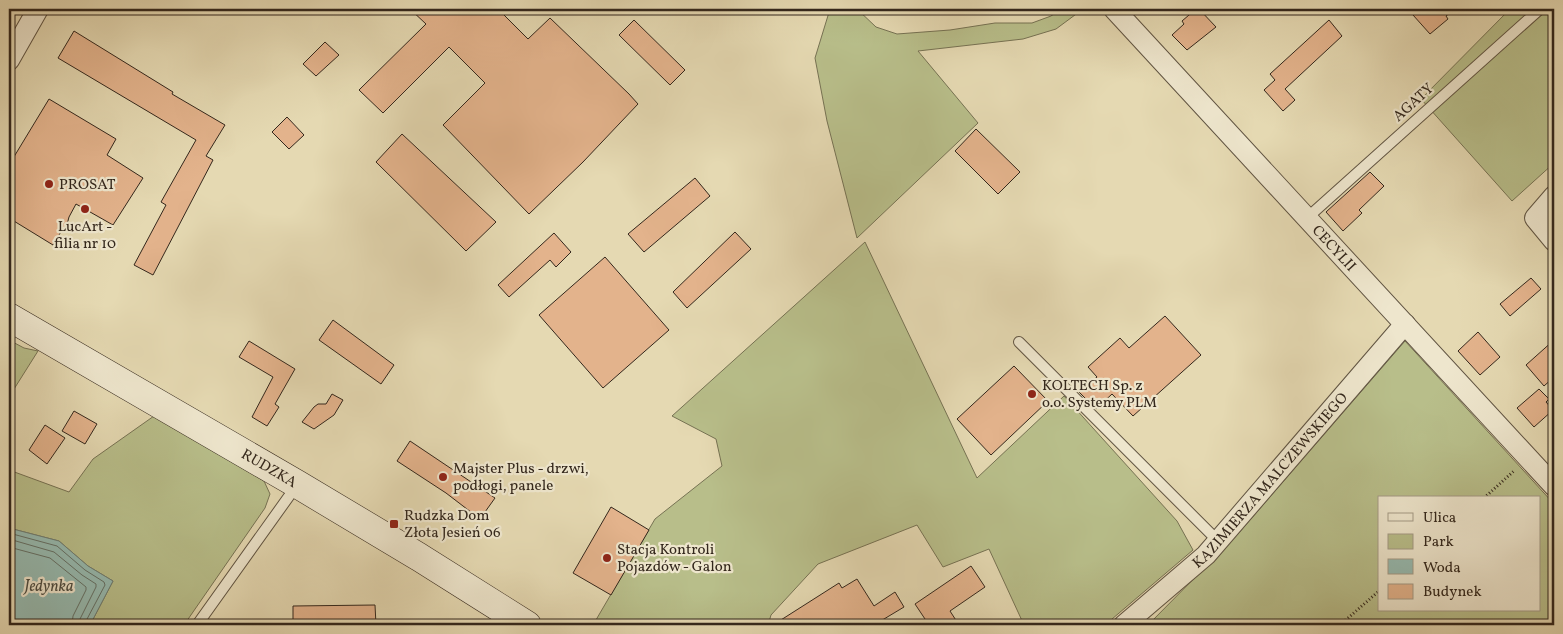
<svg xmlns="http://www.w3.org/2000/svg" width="1563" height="634" viewBox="0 0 1563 634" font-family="Vollkorn,serif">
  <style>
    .green { fill: #b8be8a; stroke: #767253; fill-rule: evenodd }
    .water { fill: #96bab0; stroke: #6e7f75 }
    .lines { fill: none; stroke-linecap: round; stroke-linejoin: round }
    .shore { stroke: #647066; stroke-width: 1 }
    .building { fill: #e3b38c; stroke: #33271c }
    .lane-casing { stroke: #605442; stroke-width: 12 }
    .street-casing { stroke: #605442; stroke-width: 22 }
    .secondary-casing { stroke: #33271c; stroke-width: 29 }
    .path { stroke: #33271c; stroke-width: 3; stroke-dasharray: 1 2.5; stroke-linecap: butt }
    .lane { stroke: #eee6cd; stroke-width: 10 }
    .street { stroke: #eee6cd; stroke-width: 20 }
    .secondary { stroke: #eee6cd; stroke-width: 28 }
    .poi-dot { fill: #8f2418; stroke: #eee6cd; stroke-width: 2 }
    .labels { text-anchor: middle; stroke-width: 4.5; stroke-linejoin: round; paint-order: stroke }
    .street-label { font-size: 15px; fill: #33271c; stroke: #eee6cd }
    .poi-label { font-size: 15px; fill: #33271c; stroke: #eee6cd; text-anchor: start }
    .water-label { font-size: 16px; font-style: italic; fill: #4c4c41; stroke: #eee6cd }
  </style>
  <rect width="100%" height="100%" fill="#e5d9b2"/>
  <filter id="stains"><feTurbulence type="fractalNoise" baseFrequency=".004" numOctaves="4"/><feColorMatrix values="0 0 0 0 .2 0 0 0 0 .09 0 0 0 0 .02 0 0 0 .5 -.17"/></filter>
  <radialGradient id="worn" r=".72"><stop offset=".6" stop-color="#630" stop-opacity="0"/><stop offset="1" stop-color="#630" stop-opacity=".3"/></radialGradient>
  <path class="green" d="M830,9h27l19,18 21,7 53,-4 45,-7h37l19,-7 10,-7h22l-27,20 -33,10 -105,12 60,72 -121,115 -30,-117 -12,-63z
    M1510,9h44v154l-42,38 -91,-102z
    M865,242l112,236 87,-82 113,125 16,29 -88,75h-81l-35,-76 -46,18 -26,-42 -99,39 -47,51 -3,10h-175l62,-106 67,-53 -6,-27 -44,-23z
    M9,340l15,8 14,3 -29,46z
    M1405,341l149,163v121h-406l89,-90zM1379,498h160v112h-160z
    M154,416l110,65 6,13 -5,14 -81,117h-94l23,-44 -25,-15 -29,-25 -50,-13v-58l60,22 24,-33z"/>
  <path class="water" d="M9,528l50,13 29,25 25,15 -23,44h-81z"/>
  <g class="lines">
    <path class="shore" d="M9,533l48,13 28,24 19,12 1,3 -19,36v4
      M9,539l45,13 28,23 14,9v3l-16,32 -1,6
      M9,547l41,11 36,29v3l-13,26 -1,9"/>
  </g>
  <path class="building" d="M410,9h88l30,30 22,-21 79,76 9,10 -55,58 -54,52 -86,-89 42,-42 -36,-36 -66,66 -24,-23 67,-66z
    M1196,9h3l17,18 -29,23 -15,-15 12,-11 -2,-3z
    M1420,9h35l-9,7 2,3 -18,15 -17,-19z
    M634,20l51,50 -15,15 -51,-50z
    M1329,20l13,16 -57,53 10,11 -12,11 -19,-21 11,-10 -5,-6z
    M74,31l99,61 -1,2 53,31 -19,31 7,4 -60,115 -19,-10 32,-60 -5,-3 35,-62 -138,-82z
    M325,42l14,13 -23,21 -13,-12z
    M49,99l67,40 -9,16 36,23 -30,47 -37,-21 -7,13 -4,15 -3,-2 -9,15 -44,-27v-53z
    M287,117l17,18 -15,14 -17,-17z
    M976,129l44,43 -22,22 -43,-43z
    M402,134l94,88 -30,29 -90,-89z
    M1370,172l14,14 -25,24 3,3 -19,18 -17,-19z
    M695,178l15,18 -66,56 -16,-18z
    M735,232l16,17 -64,59 -14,-16z
    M554,233l17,19 -15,15 -6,-7 -41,37 -11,-12z
    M605,257l64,73 -66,58 -64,-73z
    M1531,278l10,11 -31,27 -10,-12z
    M1165,316l36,39 -68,61 -21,-22 -16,15 -17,-17 18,-15 -9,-10 32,-29 9,10z
    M333,320l61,45 -13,19 -62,-44z
    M1478,332l22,25 -20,18 -22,-24z
    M1554,340v37l-10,9 -18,-21z
    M249,341l46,28 -20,35 4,3 -12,19 -15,-9 21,-40 -34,-20z
    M1014,366l34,35 -57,54 -34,-36z
    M1539,389l10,10 -3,3 7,8 -19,17 -17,-19z
    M332,394l11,6 -9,15 -20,14 -12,-7 12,-15 4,-3h8z
    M74,411l23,13 -12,20 -23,-13z
    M45,425l20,13 -18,26 -18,-14z
    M410,441l85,57 -15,21 -34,-26 -49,-32z
    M611,507l38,23 -38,65 -38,-22z
    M971,566l14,21 -35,24 9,14h-30l-14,-21z
    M857,579l17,27 21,-14 9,15 -30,18h-101l66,-42 3,5z
    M375,605l1,20h-66v-5l-17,1v-15z"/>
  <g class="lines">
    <defs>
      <path id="lane" d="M1307,218l233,-209
        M1019,342l199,199
        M197,625l100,-140"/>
      <g id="street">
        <path id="s1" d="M1114,9l440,477"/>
        <path d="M9,60l29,-51"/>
        <path d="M1554,196l-19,22 19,23"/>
        <path id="s2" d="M1124,625l82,-70 199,-231"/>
      </g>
      <g id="secondary">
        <path id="s3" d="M9,317l288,167 122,73 108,68"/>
      </g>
    </defs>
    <use href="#lane" class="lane-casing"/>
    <use href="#street" class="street-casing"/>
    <use href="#secondary" class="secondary-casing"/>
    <path class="path" d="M1484,498l31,-28
      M1340,625l39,-34"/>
    <use href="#lane" class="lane"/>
    <use href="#street" class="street"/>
    <use href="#secondary" class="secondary"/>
  </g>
  <g class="poi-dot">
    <circle cx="49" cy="184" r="5"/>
    <circle cx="85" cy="209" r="5"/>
    <circle cx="1032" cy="394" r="5"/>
    <circle cx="443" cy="477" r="5"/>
    <rect x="389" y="519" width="10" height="10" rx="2.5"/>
    <circle cx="607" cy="558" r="5"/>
  </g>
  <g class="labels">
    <g class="street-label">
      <text transform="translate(1413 102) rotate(-42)" y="5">AGATY</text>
      <text dy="5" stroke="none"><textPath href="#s1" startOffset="325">CECYLII</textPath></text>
      <text dy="5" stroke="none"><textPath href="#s3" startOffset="301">RUDZKA</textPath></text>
      <text dy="5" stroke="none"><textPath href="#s2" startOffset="206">KAZIMIERZA MALCZEWSKIEGO</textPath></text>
    </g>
    <g class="poi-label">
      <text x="59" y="189">PROSAT</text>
      <text x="85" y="231" text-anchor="middle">LucArt -<tspan x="85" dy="17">filia nr 10</tspan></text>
      <text x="1042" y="390">KOLTECH Sp. z<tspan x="1042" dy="17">o.o. Systemy PLM</tspan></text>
      <text x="453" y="473">Majster Plus - drzwi,<tspan x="453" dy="17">podłogi, panele</tspan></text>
      <text x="404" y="520">Rudzka Dom<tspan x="404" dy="17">Złota Jesień 06</tspan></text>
      <text x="617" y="554">Stacja Kontroli<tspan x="617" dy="17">Pojazdów - Galon</tspan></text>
    </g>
    <g class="water-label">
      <text x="49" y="591">Jedynka</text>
    </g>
  </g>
  <rect width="1563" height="634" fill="none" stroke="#e5d9b2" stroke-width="30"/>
  <rect x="10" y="10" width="1543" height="614" fill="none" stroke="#33271c" stroke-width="2.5"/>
  <rect x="15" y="15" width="1533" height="604" fill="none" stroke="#33271c"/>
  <rect x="1378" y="496" width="162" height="115" fill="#eee6cd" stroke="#a39a86"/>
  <rect x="1388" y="513" width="25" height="8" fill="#eee6cd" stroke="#a39a86"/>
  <text x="1423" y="522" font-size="15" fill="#33271c">Ulica</text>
  <rect x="1388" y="534" width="25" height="15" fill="#b8be8a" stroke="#a39a86"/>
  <text x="1423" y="546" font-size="15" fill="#33271c">Park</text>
  <rect x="1388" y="559" width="25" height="15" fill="#96bab0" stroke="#a39a86"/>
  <text x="1423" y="572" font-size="15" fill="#33271c">Woda</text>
  <rect x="1388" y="584" width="25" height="15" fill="#e3b38c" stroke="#a39a86"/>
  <text x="1423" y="596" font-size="15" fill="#33271c">Budynek</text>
  <rect width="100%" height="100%" filter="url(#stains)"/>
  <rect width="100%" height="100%" fill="url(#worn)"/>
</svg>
